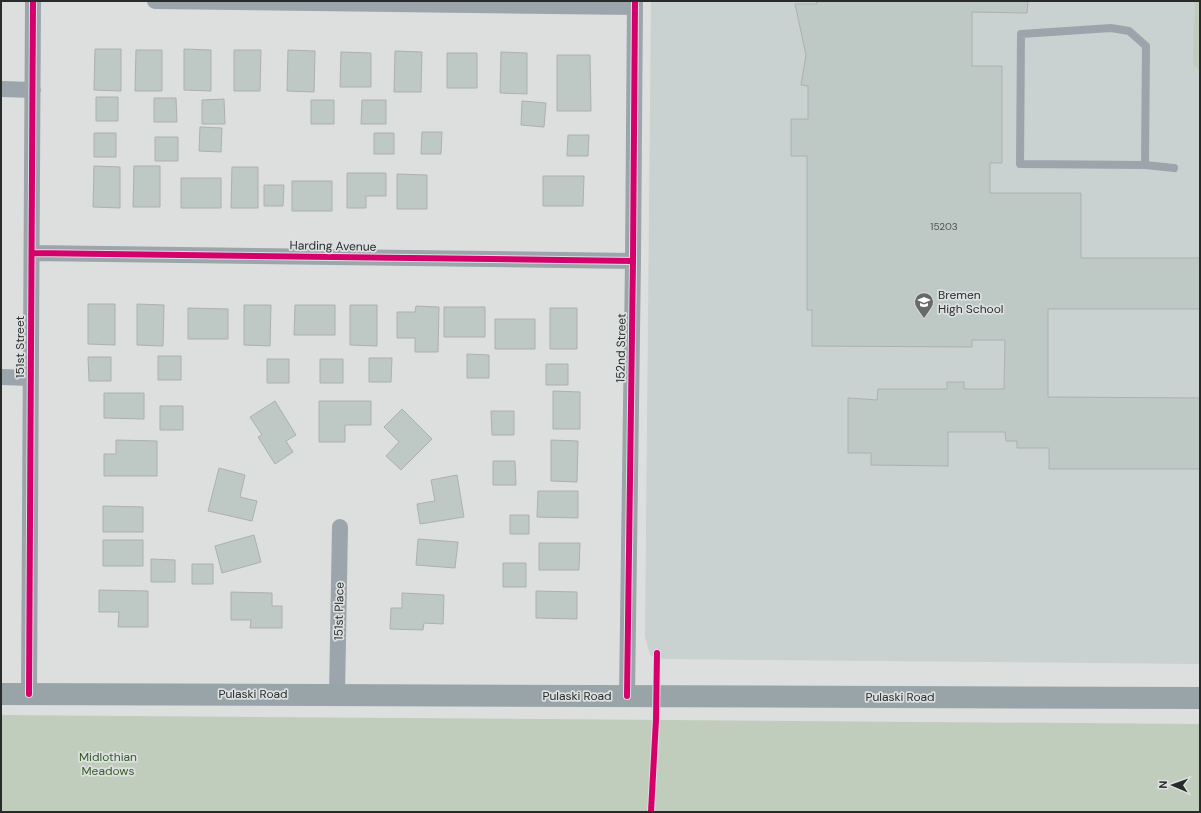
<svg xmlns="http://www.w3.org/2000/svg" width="1201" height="813" viewBox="0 0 1201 813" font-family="'DM Sans',sans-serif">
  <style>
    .built { fill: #c9d1d1 }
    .green { fill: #c0ccbc }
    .building { fill: #bec8c5; stroke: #aeb0b0 }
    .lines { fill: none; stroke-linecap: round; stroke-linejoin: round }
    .service { stroke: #9ca5ab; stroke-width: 8 }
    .minor { stroke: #9ca5ab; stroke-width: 16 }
    .secondary { stroke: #99a4a9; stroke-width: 22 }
    .cycleway-casing { stroke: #dce0e0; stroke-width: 8 }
    .cycleway { stroke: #d6006c; stroke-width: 6 }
    .labels { text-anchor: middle; stroke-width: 3.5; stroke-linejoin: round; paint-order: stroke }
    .number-label { font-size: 10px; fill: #4e5252 }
    .street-label { font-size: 12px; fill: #292b2b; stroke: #dce0e0 }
    .poi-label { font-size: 12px; fill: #292b2b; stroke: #dce0e0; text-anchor: start }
    .park-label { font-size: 12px; fill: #365b26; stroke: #dce0e0 }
  </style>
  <rect width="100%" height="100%" fill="#dddfdf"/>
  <path class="built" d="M651,1h549v663l-534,-5 -10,-1 -6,-3 -5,-18z"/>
  <path class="green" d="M1195,1h5v70l-7,-7z
    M1,715l1199,9v88h-1199z"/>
  <path class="building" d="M816,1h212l-1,12 -55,-1v54h30v97h-12v30h91v65h119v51h-152v88l152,1v71h-151v-21h-32v-7h-11l-1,-9h-57v34l-77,-1v-12h-23v-55l29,2 1,-11h69v-7h17v7h40l1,-49h-33v7l-160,-1v-36h-5v-154h-16v-37h17v-33l-7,-1 5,-30 -11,-51h22z
    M95,49h26v42l-27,-1z
    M184,49l27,1v41l-27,-1z
    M136,50h26v41h-27z
    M234,50h27l-1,41h-26z
    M288,50l27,1 -1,41 -27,-1z
    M395,51l27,1 -1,40h-27z
    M341,52l30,1v34h-31z
    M501,52l26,1v41l-27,-1z
    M447,53h30v35h-30z
    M557,55h33l1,56h-34z
    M96,97h22v24h-22z
    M154,98h22l1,24h-23z
    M224,99l1,25h-23v-24z
    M311,100h23v24h-23z
    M362,100h24v24h-25z
    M522,101l24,2 -2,24 -23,-2z
    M200,127l22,1 -1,24 -22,-1z
    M422,132h20l-1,22h-20z
    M94,133h22v24h-22z
    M374,133h20v21h-20z
    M568,135h21l-1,21h-21z
    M155,137h23v24h-23z
    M94,166l26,1v41l-27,-1z
    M134,166h26v41h-27z
    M232,167h26v41h-27z
    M347,173h39v23h-20v12h-19z
    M397,174l30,1v34h-30z
    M543,176h41l-1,30h-40z
    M181,178h40v30h-40z
    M292,181h40v30h-40z
    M264,185h20l-1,21h-19z
    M88,304h27v41l-27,-1z
    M137,304l27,1 -1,41 -26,-1z
    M244,305h27l-1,41 -26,-1z
    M295,305h40v30h-41z
    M350,305h27v41l-27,-1z
    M416,306l23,1 -1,45h-23v-14h-18v-26h18z
    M444,307h41v30h-41z
    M188,308l40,1v30h-40z
    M550,308h27v41h-27z
    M495,319h40v30h-40z
    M467,354l22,1v23h-22z
    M158,356h23v24h-23z
    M88,357h23v24h-22z
    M369,358h23l-1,24h-22z
    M267,359h22v24h-22z
    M320,359h23v24h-23z
    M546,364h22v21h-22z
    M553,391l27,1v37h-27z
    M104,393h40v26l-40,-1z
    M275,401l21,34 -10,6 7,11 -18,12 -17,-27 4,-2 -12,-18z
    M319,401h52v24h-26v17h-26z
    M160,406h23v24h-23z
    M402,409l30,30 -31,31 -15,-14 13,-14 -15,-15z
    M491,411h23v24h-22z
    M116,440l41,1v35h-53v-22h12z
    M551,440l27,1 -1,41 -26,-1z
    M493,461h22l1,24h-23z
    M219,468l26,7 -5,22 17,4 -5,20 -44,-10z
    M457,475l7,42 -44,7 -3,-20 18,-3 -4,-21z
    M538,491h40v27l-41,-1z
    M103,506l40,1v25h-40z
    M510,515h19v19h-19z
    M254,535l7,27 -39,11 -7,-27z
    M418,539l40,3 -3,26 -39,-3z
    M103,540h40v26h-40z
    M539,543h41l-1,27h-40z
    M151,559l24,1v22h-24z
    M503,563h23v24h-23z
    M192,564h21v20h-21z
    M99,590l49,1v36h-30l1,-15h-20z
    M536,591l41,1v27l-41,-1z
    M231,592l41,1v13h10v22h-32l1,-8h-20z
    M402,593l42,2 -1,29 -19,-1 -1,7 -33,-1 1,-21h11z"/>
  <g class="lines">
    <path class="service" d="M1145,165l1,-119 -17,-15 -18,-3 -90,6 -1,130 125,1 29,3"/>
    <path class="minor" d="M155,1l480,6
      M1,89l32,1
      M32,253l601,8
      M1,377l30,1
      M29,694l4,-693
      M337,695l3,-168
      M627,696l6,-435 2,-260"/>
    <path class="secondary" d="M1,694l1199,4"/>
    <defs>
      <path id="cycleway" d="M32,253l601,8
        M29,694l4,-693
        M627,696l6,-435 2,-260
        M651,812l5,-92 1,-67"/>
    </defs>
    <use href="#cycleway" class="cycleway-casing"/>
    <use href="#cycleway" class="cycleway"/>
  </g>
  <defs>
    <symbol id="school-pin" viewBox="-11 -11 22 30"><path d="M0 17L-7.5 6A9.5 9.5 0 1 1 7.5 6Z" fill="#686a6a" stroke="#dce0e0"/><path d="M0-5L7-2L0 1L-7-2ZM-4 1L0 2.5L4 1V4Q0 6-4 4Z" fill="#fff"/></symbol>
  </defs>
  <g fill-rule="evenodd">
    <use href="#school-pin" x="913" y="291" width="22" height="30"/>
  </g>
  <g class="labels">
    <g class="number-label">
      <text x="944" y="230">15203</text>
    </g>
    <g class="street-label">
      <text transform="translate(333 246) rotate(1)" y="4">Harding Avenue</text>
      <text transform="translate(20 347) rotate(-90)" y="4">151st Street</text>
      <text transform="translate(621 348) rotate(-89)" y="4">152nd Street</text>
      <text transform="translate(339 611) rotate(-89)" y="4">151st Place</text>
      <text x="253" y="698">Pulaski Road</text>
      <text x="577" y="700">Pulaski Road</text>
      <text x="900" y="701">Pulaski Road</text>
    </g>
    <g class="poi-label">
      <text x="938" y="299">Bremen<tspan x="938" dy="14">High School</tspan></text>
    </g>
    <g class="park-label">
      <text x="108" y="761">Midlothian<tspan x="108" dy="14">Meadows</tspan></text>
    </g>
  </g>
  <rect width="1201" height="813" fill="none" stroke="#292b2b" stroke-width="4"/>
  <g transform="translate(1173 785) rotate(272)" stroke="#dce0e0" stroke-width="3" paint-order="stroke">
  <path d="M0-3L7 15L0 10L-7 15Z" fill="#292b2b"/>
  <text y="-6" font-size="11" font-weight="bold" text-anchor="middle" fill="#292b2b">N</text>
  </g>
</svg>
